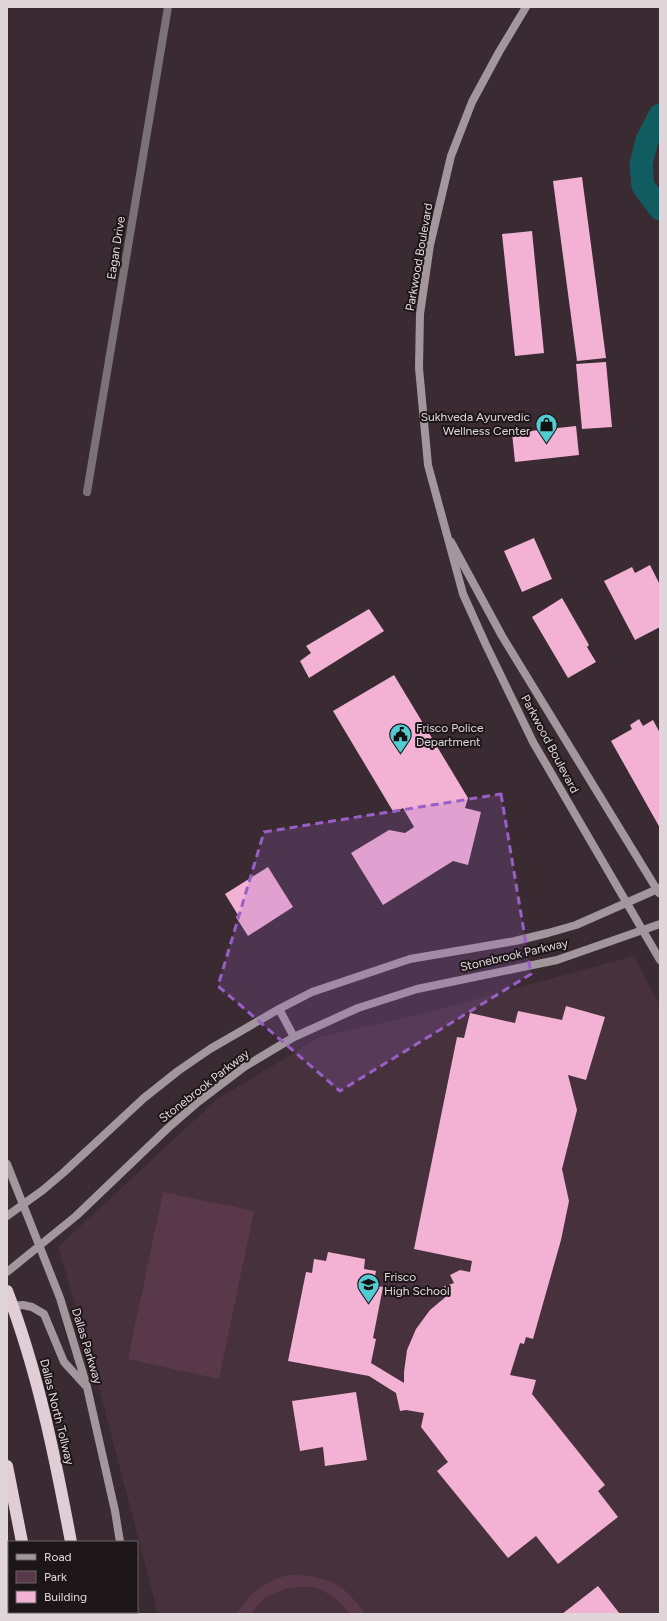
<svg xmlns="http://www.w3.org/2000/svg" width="667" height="1621" viewBox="0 0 667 1621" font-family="Figtree,sans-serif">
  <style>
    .built { fill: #46313c }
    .green { fill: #593849 }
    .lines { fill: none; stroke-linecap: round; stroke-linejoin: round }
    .river { stroke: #105c61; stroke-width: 23 }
    .building { fill: #f3b2d3 }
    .street { stroke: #7a7276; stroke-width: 8 }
    .secondary { stroke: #a3979d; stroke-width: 8 }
    .highway { stroke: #e0cdd6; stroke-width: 12 }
    .marked { fill: #995fc7; fill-opacity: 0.2; stroke: #995fc7; stroke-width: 3; stroke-dasharray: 8 5; stroke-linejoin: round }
    .labels { text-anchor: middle; stroke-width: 4; stroke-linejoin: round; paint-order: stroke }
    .street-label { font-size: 12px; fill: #e0d6da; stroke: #1d1619 }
    .poi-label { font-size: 12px; fill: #e0d6da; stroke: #1d1619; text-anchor: start }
  </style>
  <rect width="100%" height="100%" fill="#3a2b32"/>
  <path class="built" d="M634,956l26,50v608h-503l-1,-8 -64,-245 -34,-114 158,-147 104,-63 106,-24z"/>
  <path class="green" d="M163,1192l91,19 -35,168 -91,-20z
    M287,1575c24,0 44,2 62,19 6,6 11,14 16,20h-15c-8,-11 -19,-20 -32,-25 -23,-7 -55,3 -66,25h-16c17,-24 23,-29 51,-39z"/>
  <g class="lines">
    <path class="river" d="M660,115l-13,25 -6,24 2,22 17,23"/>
  </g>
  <path class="building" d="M582,177l24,181 -29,3 -24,-180z
    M532,231l12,122 -29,3 -13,-122z
    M606,362l6,65 -30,2 -6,-65z
    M576,426l3,29 -64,7 -3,-29z
    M534,538l18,41 -30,13 -18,-41z
    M650,565l10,20v42l-25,13 -31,-59 28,-14 3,6z
    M562,598l27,47 -2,2 9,15 -28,16 -36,-61z
    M369,609l15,22 -75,47 -9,-17 11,-8 -5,-7z
    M394,675l74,123 -3,10 16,4 -13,53 -15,-4 -70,44 -32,-52 38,-23 16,3 9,-6 -11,-19 -9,5 -61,-102z
    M639,719l4,7 10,-6 7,13v95l-49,-87 21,-12 -2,-4z
    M268,867l25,40 -45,29 -12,-19 2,-2 -13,-21z
    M566,1006l39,11 -19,63 -18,-5 9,35 -15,59 7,32 -8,39 -28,99 -7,-2 -2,7 -4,-1 -10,32 26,5 -4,14 73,91 -7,6 20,26 -60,47 -22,-28 -28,22 -71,-87 11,-9 -27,-35 3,-14 -18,-3 -6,1 -4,-18 -27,-17 -81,-15 18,-89 6,1 2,-14 12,2 2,-9 37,7 -1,10 12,2 -3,14 10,2 -10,51 3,1 -5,24 33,20v-11l3,-22 9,-21 14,-19 18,-15 -5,-8 11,-4 -4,-8 10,-5 10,2 2,-11 -58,-12 43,-212 7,1 6,-25 45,10 3,-12 44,9z
    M356,1392l11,68 -42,6 -2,-19 -23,4 -8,-50z
    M598,1586l22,28h-58z"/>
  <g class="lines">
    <path class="street" d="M87,492l81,-485"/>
    <path class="secondary" d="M526,7l-27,45 -27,50 -21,54 -21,89 -10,69 -1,54 9,97 35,129 23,51 47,97 127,218
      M451,542l51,94 157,257
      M279,1009l15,28
      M7,1164l53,134 27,89 28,124 5,31
      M7,1216l36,-26 20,-17 81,-75 34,-27 32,-22 69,-40 33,-17 98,-33 105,-18 33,-8 28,-8 84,-37
      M7,1272l69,-56 92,-88 30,-26 46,-35 50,-30 64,-29 59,-19 140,-29 103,-36
      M9,1306l14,-1 9,2 12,7 20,48 21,23
      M130,1612l1,2"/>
    <path class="highway" d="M7,1291c31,81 48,166 64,251
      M7,1466l15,76
      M34,1612v2
      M82,1612v2"/>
  </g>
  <path class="marked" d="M501,794l30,180 -191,117 -122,-105 46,-154z"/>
  <defs>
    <symbol id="shop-pin" viewBox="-11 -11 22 30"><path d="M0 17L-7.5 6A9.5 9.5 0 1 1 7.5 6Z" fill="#51ccd3" stroke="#1d1619"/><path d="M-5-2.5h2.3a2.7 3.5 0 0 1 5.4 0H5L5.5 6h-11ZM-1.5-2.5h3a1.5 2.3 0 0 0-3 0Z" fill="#111"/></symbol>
    <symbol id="civic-pin" viewBox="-11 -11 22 30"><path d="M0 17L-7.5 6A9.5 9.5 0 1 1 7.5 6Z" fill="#51ccd3" stroke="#1d1619"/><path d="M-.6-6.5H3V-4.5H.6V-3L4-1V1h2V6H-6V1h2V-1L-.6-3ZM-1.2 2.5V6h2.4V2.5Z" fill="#111"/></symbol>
    <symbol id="school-pin" viewBox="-11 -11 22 30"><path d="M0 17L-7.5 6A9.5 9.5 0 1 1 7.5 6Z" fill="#51ccd3" stroke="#1d1619"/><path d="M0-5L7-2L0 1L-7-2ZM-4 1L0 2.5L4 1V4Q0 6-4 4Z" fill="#111"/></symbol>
  </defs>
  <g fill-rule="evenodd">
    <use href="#shop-pin" x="534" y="412" width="25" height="34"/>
    <use href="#civic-pin" x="388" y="722" width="25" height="34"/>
    <use href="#school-pin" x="356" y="1272" width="25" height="34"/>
  </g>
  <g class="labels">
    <g class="street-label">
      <text transform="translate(116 248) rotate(-81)" y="4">Eagan Drive</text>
      <text transform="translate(419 257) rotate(-80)" y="4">Parkwood Boulevard</text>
      <text transform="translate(550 744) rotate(62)" y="4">Parkwood Boulevard</text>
      <text transform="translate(514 955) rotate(-13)" y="4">Stonebrook Parkway</text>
      <text transform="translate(204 1086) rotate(-38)" y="4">Stonebrook Parkway</text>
      <text transform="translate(87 1346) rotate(73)" y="4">Dallas Parkway</text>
      <text transform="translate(57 1412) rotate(76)" y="4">Dallas North Tollway</text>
    </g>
    <g class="poi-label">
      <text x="530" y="421" text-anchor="end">Sukhveda Ayurvedic<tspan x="530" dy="14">Wellness Center</tspan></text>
      <text x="416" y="732">Frisco Police<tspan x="416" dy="14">Department</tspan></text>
      <text x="384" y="1281">Frisco<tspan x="384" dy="14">High School</tspan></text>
    </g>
  </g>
  <rect width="667" height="1621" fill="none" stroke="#e0d6da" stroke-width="16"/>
  <rect x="8" y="1541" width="130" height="72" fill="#1d1619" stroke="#6b6366"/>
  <rect x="16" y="1554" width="20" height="6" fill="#a3979d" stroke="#6b6366"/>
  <text x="44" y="1561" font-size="12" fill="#e0d6da">Road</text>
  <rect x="16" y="1571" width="20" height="12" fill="#593849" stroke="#6b6366"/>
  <text x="44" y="1581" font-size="12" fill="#e0d6da">Park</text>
  <rect x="16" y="1591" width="20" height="12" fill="#f3b2d3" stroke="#6b6366"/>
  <text x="44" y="1601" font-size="12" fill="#e0d6da">Building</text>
</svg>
